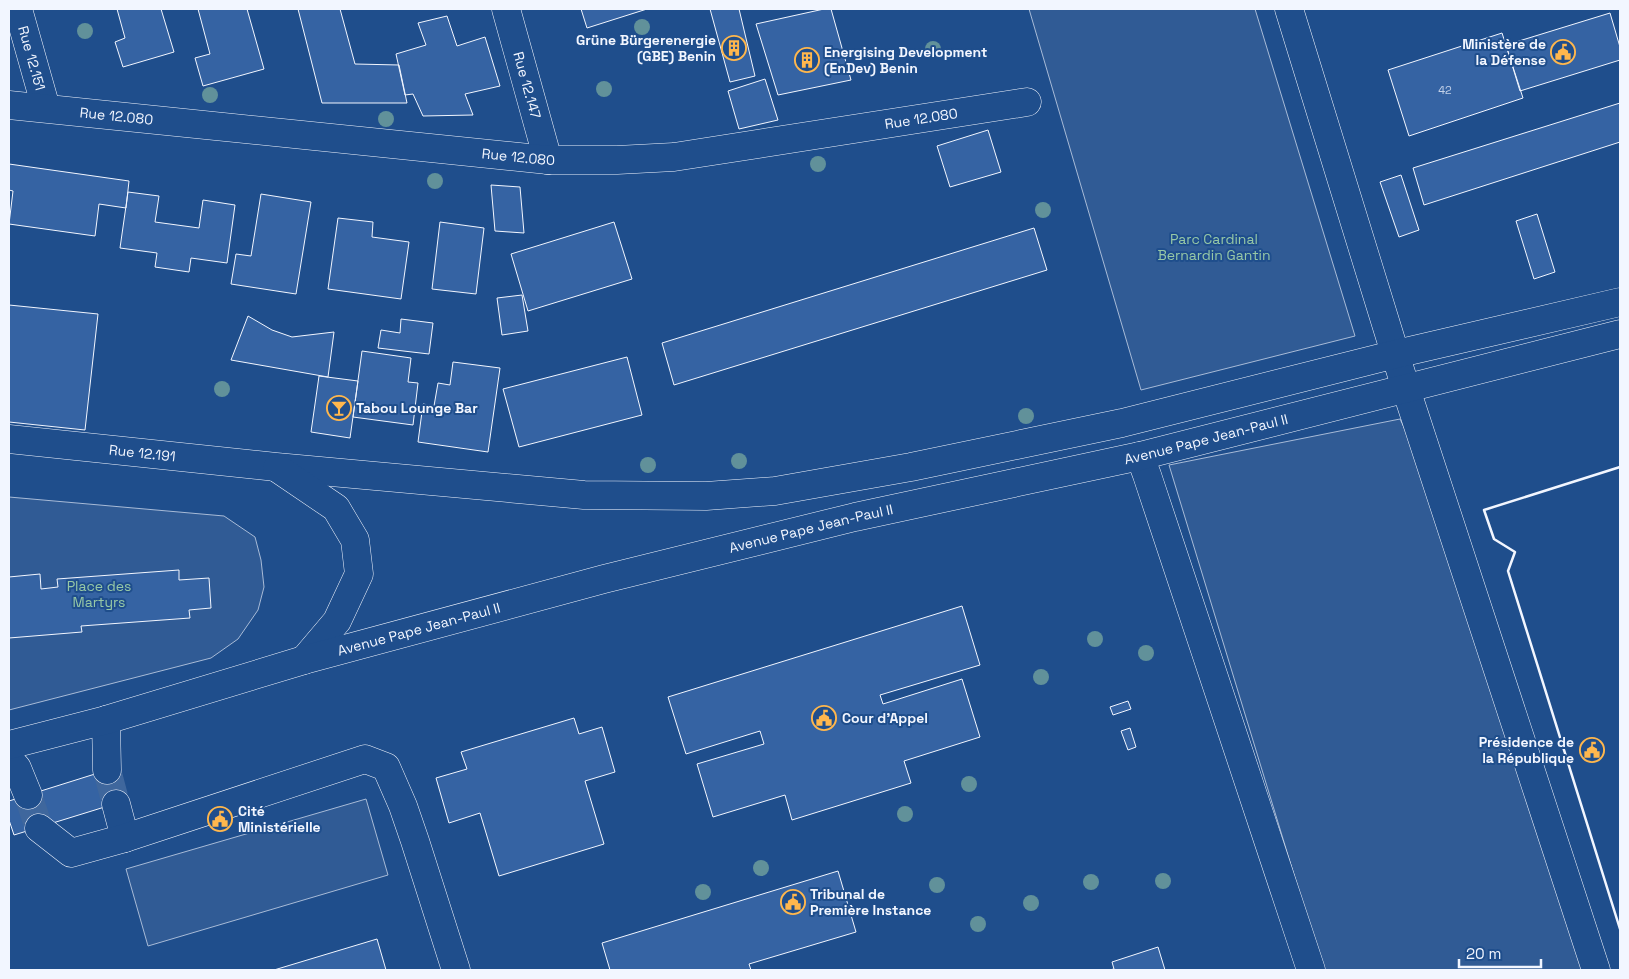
<svg xmlns="http://www.w3.org/2000/svg" width="1629" height="979" viewBox="0 0 1629 979" font-family="'Space Grotesk',sans-serif">
  <style>
    .built { fill: #305b95; stroke: #a8bbd7 }
    .building { fill: #3563a3; stroke: #f2f6ff }
    .lines { fill: none; stroke-linecap: round; stroke-linejoin: round }
    .minor-tunnel { stroke: #3f679d; stroke-width: 28; stroke-dasharray: 28 14; stroke-linecap: butt }
    .minor-casing { stroke: #f2f6ff; stroke-width: 29 }
    .major-casing { stroke: #f2f6ff; stroke-width: 29 }
    .minor { stroke: #1f4e8c; stroke-width: 28 }
    .major { stroke: #1f4e8c; stroke-width: 28 }
    .wall { stroke: #f2f6ff; stroke-width: 2.5 }
    .tree { fill: #61919a }
    .labels { text-anchor: middle; stroke-width: 4; stroke-linejoin: round; paint-order: stroke }
    .number-label { font-size: 11px; fill: #c3d1e8 }
    .poi-label { font-size: 14px; font-weight: bold; fill: #f2f6ff; stroke: #1f4e8c; text-anchor: start }
    .street-label { font-size: 14px; fill: #f2f6ff; stroke: #1f4e8c }
    .park-label { font-size: 14px; fill: #97c8a6; stroke: #1f4e8c }
  </style>
  <rect width="100%" height="100%" fill="#1f4e8c"/>
  <path class="built" d="M1029,9h226l100,327 -214,54z
    M1400,419l12,25 170,526h-259l-154,-505z
    M9,497l215,19 31,21 6,23 3,27 -6,23 -20,29 -27,19 -202,52z
    M366,799l22,76 -240,71 -22,-77z"/>
  <path class="building" d="M117,9h44l13,43 -51,15 -8,-25 10,-4z
    M198,9h49l17,60 -61,17 -8,-28 15,-4z
    M298,9h42l15,55 44,1 8,38h-85z
    M581,9h66l-60,19z
    M710,9h29l16,67 -25,6z
    M824,9h7l20,71 -73,15 -22,-71z
    M1610,13l10,34v13l-100,31 -14,-46z
    M447,16l10,30 28,-9 15,49 -35,8 8,21 -50,1 -10,-22 -8,1 -9,-41 30,-9 -8,-22z
    M1502,33l21,65 -114,38 -21,-66z
    M765,79l13,41 -39,9 -11,-38z
    M1620,103v39l-196,63 -11,-37z
    M988,130l13,42 -51,15 -13,-41z
    M9,164l120,17 -3,27 -27,-4 -4,32 -86,-12 4,-33 -4,-1z
    M1401,175l18,55 -20,7 -19,-55z
    M491,185l29,2 4,46 -29,-2z
    M128,192l31,4 -4,26 44,6 4,-28 32,5 -8,58 -36,-5 -2,14 -34,-5 2,-14 -37,-5z
    M261,194l50,8 -15,92 -65,-10 5,-30 15,2z
    M1537,214l18,58 -21,7 -18,-58z
    M338,218l35,4 -1,15 37,5 -8,57 -73,-10z
    M440,222l44,6 -8,66 -44,-5z
    M614,222l18,57 -104,32 -17,-57z
    M1034,228l13,42 -373,115 -12,-42z
    M522,295l6,36 -26,4 -5,-37z
    M9,305l89,9 -13,116 -76,-8z
    M248,316l24,14 20,7 42,-5 -6,45 -97,-17z
    M401,319l32,4 -4,31 -51,-6 3,-18 19,3z
    M362,351l49,7 -3,24 10,1 -5,42 -60,-8z
    M627,357l15,58 -123,32 -16,-58z
    M453,362l47,6 -12,84 -70,-10 5,-38 11,2 4,-23 12,2z
    M319,376l39,5 -8,57 -39,-6z
    M179,570v10l30,-2 2,30 -22,2 1,8 -109,8 1,6 -73,6v-61l31,-3 1,15 17,-2 -1,-8z
    M962,606l18,59 -100,30 3,9 79,-25 18,58 -76,24 7,22 -119,37 -7,-25 -72,22 -16,-53 67,-20 -4,-13 -74,23 -18,-57z
    M1128,701l3,8 -18,6 -3,-8z
    M574,718l5,16 23,-7 13,45 -30,9 19,63 -105,32 -19,-63 -31,10 -13,-45 31,-9 -6,-17z
    M1130,728l6,19 -8,3 -7,-19z
    M114,768l10,33 -110,34 -5,-15v-19z
    M838,871l18,61 -107,32 2,6h-141l-8,-27z
    M377,939l9,31h-112z
    M1158,947l7,23h-56l5,-1 -2,-7z"/>
  <g class="lines">
    <path class="minor-tunnel" d="M107,770l9,34
      M28,795l11,33"/>
    <defs>
      <g id="minor">
        <path id="s1" d="M18,9l28,99"/>
        <path id="s2" d="M506,9l42,151"/>
        <path d="M1289,9l117,380 190,581"/>
        <path id="s3" d="M9,105l539,55h69l57,-3 353,-55"/>
        <path d="M1140,456l7,19 164,495"/>
        <path d="M106,720l1,50"/>
        <path d="M9,759l8,9 11,27"/>
        <path d="M116,804l9,34"/>
        <path d="M39,828l32,25 54,-15 240,-79 21,8 17,39 12,35 41,129"/>
      </g>
      <g id="major">
        <path id="s4" d="M9,439l267,28 308,28 122,1 69,-5 136,-24 211,-44 274,-69 224,-52"/>
        <path d="M277,468l59,40 19,32 4,34 -22,47 -33,39"/>
        <path id="s5" d="M9,745l97,-25 198,-60 300,-81 251,-62 285,-61 480,-122"/>
      </g>
    </defs>
    <use href="#minor" class="minor-casing"/>
    <use href="#major" class="major-casing"/>
    <use href="#minor" class="minor"/>
    <use href="#major" class="major"/>
    <path class="wall" d="M1620,467l-136,43 10,29 21,13 -7,19 112,358"/>
  </g>
  <g class="tree">
    <circle cx="642" cy="27" r="8"/>
    <circle cx="85" cy="31" r="8"/>
    <circle cx="933" cy="49" r="8"/>
    <circle cx="604" cy="89" r="8"/>
    <circle cx="210" cy="95" r="8"/>
    <circle cx="386" cy="119" r="8"/>
    <circle cx="818" cy="164" r="8"/>
    <circle cx="435" cy="181" r="8"/>
    <circle cx="1043" cy="210" r="8"/>
    <circle cx="222" cy="389" r="8"/>
    <circle cx="1026" cy="416" r="8"/>
    <circle cx="739" cy="461" r="8"/>
    <circle cx="648" cy="465" r="8"/>
    <circle cx="1095" cy="639" r="8"/>
    <circle cx="1146" cy="653" r="8"/>
    <circle cx="1041" cy="677" r="8"/>
    <circle cx="969" cy="784" r="8"/>
    <circle cx="905" cy="814" r="8"/>
    <circle cx="761" cy="868" r="8"/>
    <circle cx="1163" cy="881" r="8"/>
    <circle cx="1091" cy="882" r="8"/>
    <circle cx="937" cy="885" r="8"/>
    <circle cx="703" cy="892" r="8"/>
    <circle cx="1031" cy="903" r="8"/>
    <circle cx="978" cy="924" r="8"/>
  </g>
  <defs>
    <symbol id="building-ring" viewBox="-11 -11 22 22"><circle r="9.5" fill="#1f4e8c" stroke="#ffb74d" stroke-width="1.5"/><path d="M-4-6H4V6H1V3H-1V6H-4ZM-2.5-4.3h1.7v1.8h-1.7ZM.8-4.3h1.7v1.8H.8ZM-2.5-1h1.7V.8h-1.7ZM.8-1h1.7V.8H.8Z" fill="#ffb74d"/></symbol>
    <symbol id="civic-ring" viewBox="-11 -11 22 22"><circle r="9.5" fill="#1f4e8c" stroke="#ffb74d" stroke-width="1.5"/><path d="M-.6-6.5H3V-4.5H.6V-3L4-1V1h2V6H-6V1h2V-1L-.6-3ZM-1.2 2.5V6h2.4V2.5Z" fill="#ffb74d"/></symbol>
    <symbol id="bar-ring" viewBox="-11 -11 22 22"><circle r="9.5" fill="#1f4e8c" stroke="#ffb74d" stroke-width="1.5"/><path d="M-6-5H6L.8 .8V4.5H3.5V6h-7V4.5H-.8V.8Z" fill="#ffb74d"/></symbol>
  </defs>
  <g fill-rule="evenodd">
    <use href="#building-ring" x="720" y="34" width="28" height="28"/>
    <use href="#civic-ring" x="1549" y="38" width="28" height="28"/>
    <use href="#building-ring" x="793" y="46" width="28" height="28"/>
    <use href="#bar-ring" x="325" y="394" width="28" height="28"/>
    <use href="#civic-ring" x="810" y="704" width="28" height="28"/>
    <use href="#civic-ring" x="1578" y="736" width="28" height="28"/>
    <use href="#civic-ring" x="206" y="805" width="28" height="28"/>
    <use href="#civic-ring" x="779" y="888" width="28" height="28"/>
  </g>
  <g class="labels">
    <g class="number-label">
      <text x="1445" y="94">42</text>
    </g>
    <g class="poi-label">
      <text x="716" y="45" text-anchor="end">Grüne Bürgerenergie<tspan x="716" dy="16">(GBE) Benin</tspan></text>
      <text x="1546" y="49" text-anchor="end">Ministère de<tspan x="1546" dy="16">la Défense</tspan></text>
      <text x="824" y="57">Energising Development<tspan x="824" dy="16">(EnDev) Benin</tspan></text>
      <text x="356" y="413">Tabou Lounge Bar</text>
      <text x="842" y="723">Cour d'Appel</text>
      <text x="1574" y="747" text-anchor="end">Présidence de<tspan x="1574" dy="16">la République</tspan></text>
      <text x="238" y="816">Cité<tspan x="238" dy="16">Ministérielle</tspan></text>
      <text x="810" y="899">Tribunal de<tspan x="810" dy="16">Première Instance</tspan></text>
    </g>
    <g class="street-label">
      <text dy="5" stroke="none"><textPath href="#s1" startOffset="51">Rue 12.151</textPath></text>
      <text dy="5" stroke="none"><textPath href="#s2" startOffset="79">Rue 12.147</textPath></text>
      <text dy="5" stroke="none"><textPath href="#s3" startOffset="108">Rue 12.080</textPath></text>
      <text dy="5" stroke="none"><textPath href="#s3" startOffset="918">Rue 12.080</textPath></text>
      <text dy="5" stroke="none"><textPath href="#s3" startOffset="512">Rue 12.080</textPath></text>
      <text dy="5" stroke="none"><textPath href="#s5" startOffset="1236">Avenue Pape Jean-Paul II</textPath></text>
      <text dy="5" stroke="none"><textPath href="#s4" startOffset="134">Rue 12.191</textPath></text>
      <text dy="5" stroke="none"><textPath href="#s5" startOffset="831">Avenue Pape Jean-Paul II</textPath></text>
      <text dy="5" stroke="none"><textPath href="#s5" startOffset="426">Avenue Pape Jean-Paul II</textPath></text>
    </g>
    <g class="park-label">
      <text x="1214" y="244">Parc Cardinal<tspan x="1214" dy="16">Bernardin Gantin</tspan></text>
      <text x="99" y="591">Place des<tspan x="99" dy="16">Martyrs</tspan></text>
    </g>
  </g>
  <rect width="1629" height="979" fill="none" stroke="#f2f6ff" stroke-width="20"/>
  <path d="M1459 959v8h82v-8" fill="none" stroke="#f2f6ff" stroke-width="2.5"/>
  <text x="1466" y="959" font-size="15" fill="#f2f6ff" stroke="#1f4e8c" stroke-width="4" paint-order="stroke">20 m</text>
</svg>
